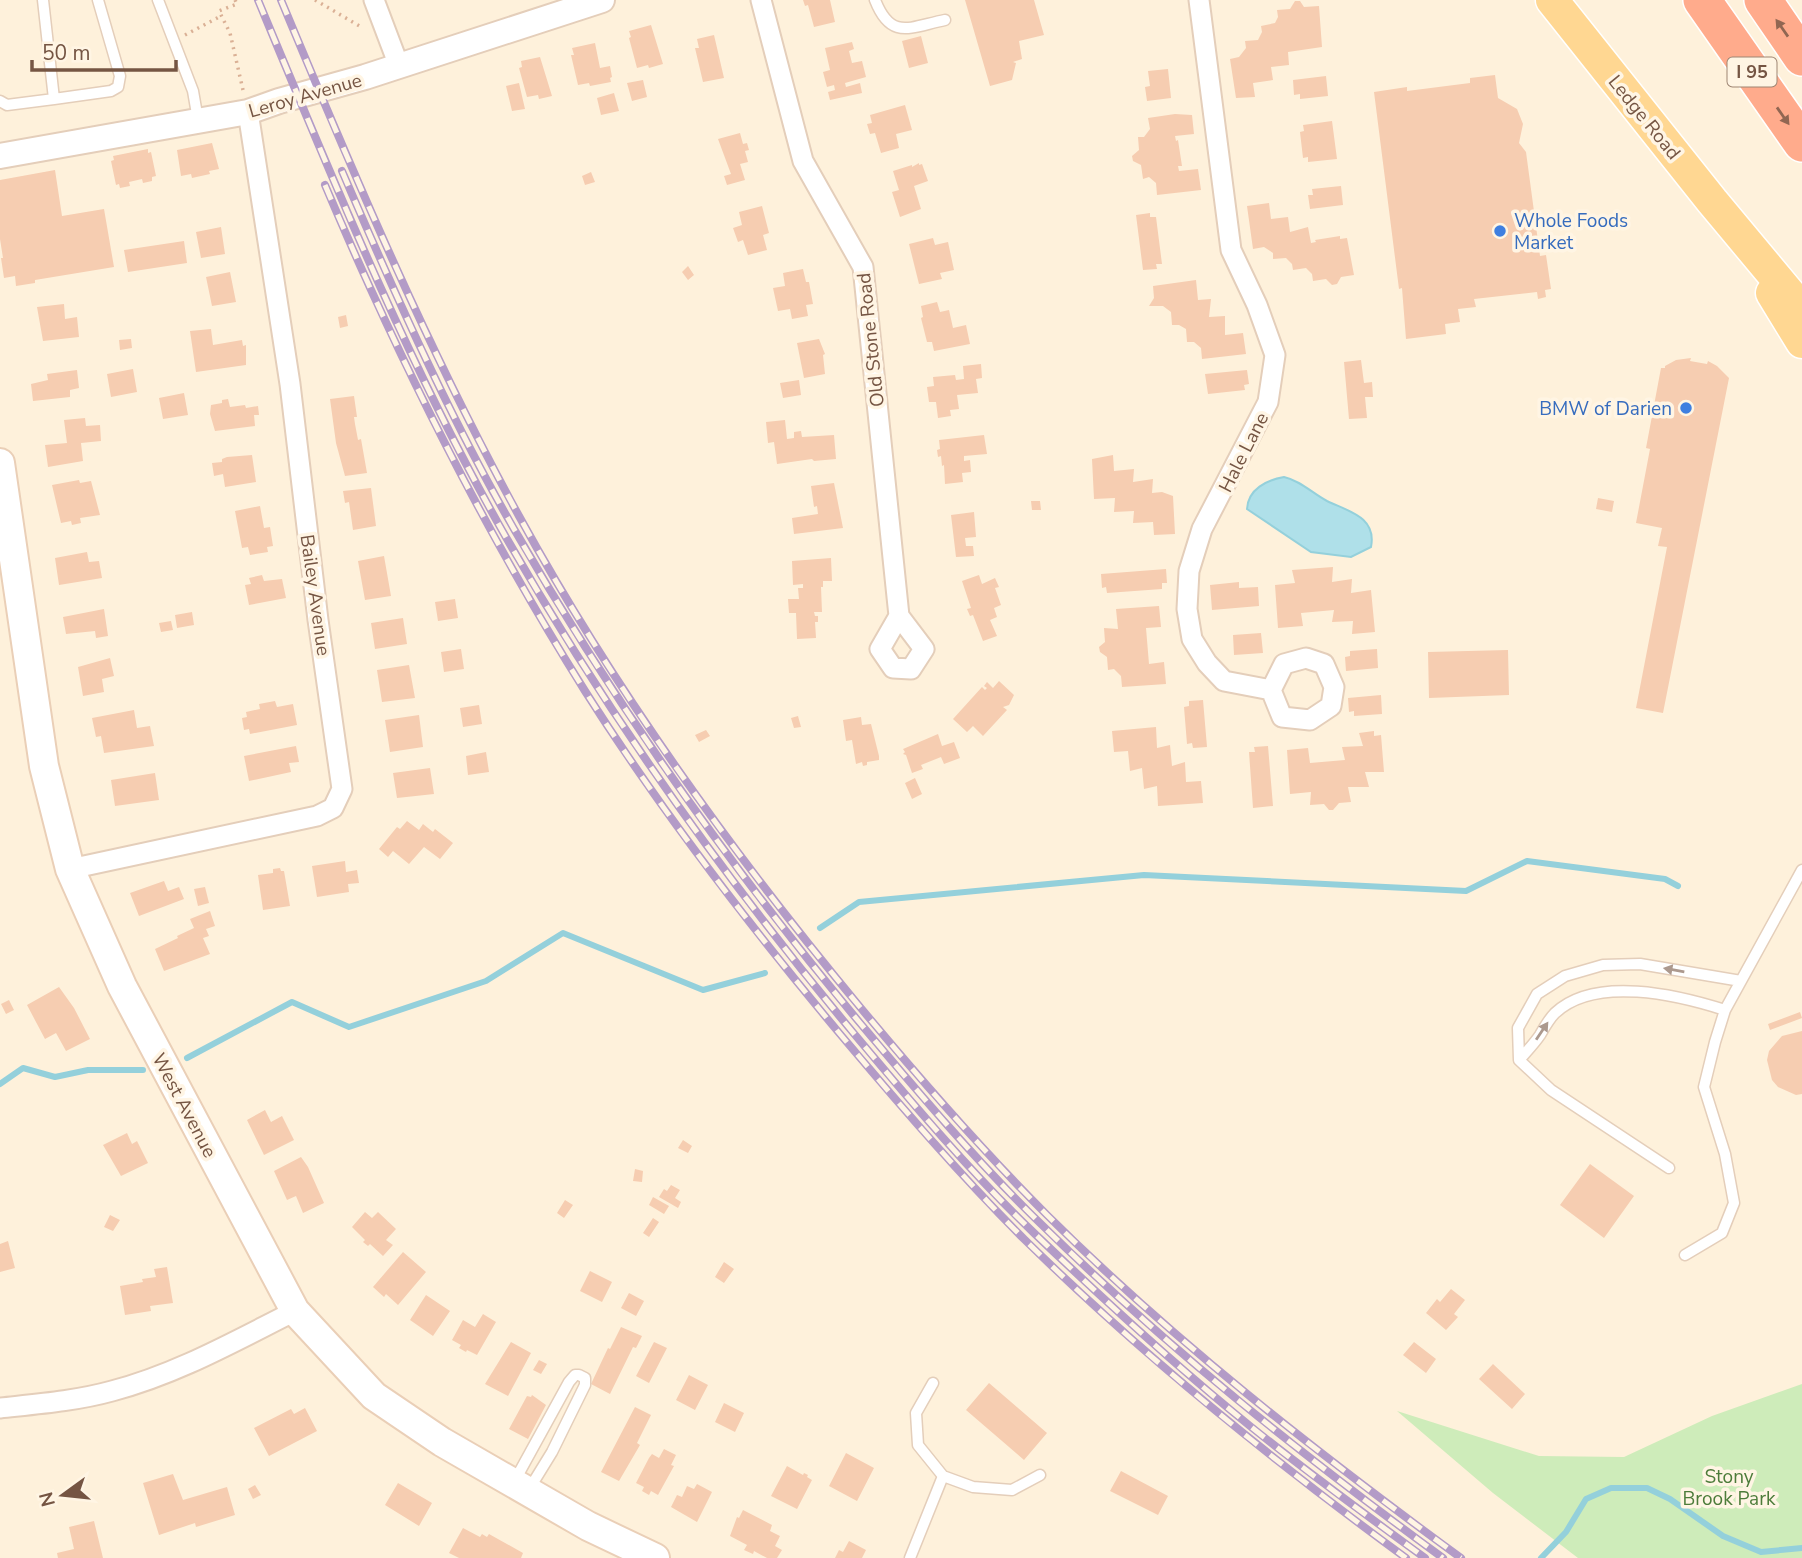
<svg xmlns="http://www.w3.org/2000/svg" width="1802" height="1558" viewBox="0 0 1802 1558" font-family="'Nunito Sans',sans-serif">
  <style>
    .green { fill: #ceecba }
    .water { fill: #afe0e9; stroke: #94d0db; stroke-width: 2 }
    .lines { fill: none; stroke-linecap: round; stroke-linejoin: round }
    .stream { stroke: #94d0db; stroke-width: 6 }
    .building { fill: #f6cdb1 }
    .service-casing { stroke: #e4ceba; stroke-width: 13 }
    .minor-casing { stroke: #e4ceba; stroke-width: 23 }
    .tertiary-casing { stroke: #e4ceba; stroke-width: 28 }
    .secondary-casing { stroke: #eacfb7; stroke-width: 32 }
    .primary-casing { stroke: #fff; stroke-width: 35 }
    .motorway-casing { stroke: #fff; stroke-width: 40 }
    .path { stroke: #dab095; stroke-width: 3.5; stroke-dasharray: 2 5; stroke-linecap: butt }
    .service { stroke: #fff; stroke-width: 10 }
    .minor { stroke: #fff; stroke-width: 19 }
    .tertiary { stroke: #fff; stroke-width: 24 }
    .secondary { stroke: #fff; stroke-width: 28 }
    .primary { stroke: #ffd792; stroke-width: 32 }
    .motorway { stroke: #ffab8c; stroke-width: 37 }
    .rail-casing { stroke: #b39bc7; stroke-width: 8 }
    .rail { stroke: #fff5e4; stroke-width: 5; stroke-dasharray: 16; stroke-linecap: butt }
    .oneway { fill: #916652 }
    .oneway2 { fill: #ac998e }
    .shop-dot { fill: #3f7fe0; stroke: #fff5e4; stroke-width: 2.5 }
    .labels { text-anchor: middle; stroke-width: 7; stroke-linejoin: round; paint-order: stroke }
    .shield { fill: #fff5e4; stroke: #9e8573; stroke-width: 2 }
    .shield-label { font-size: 18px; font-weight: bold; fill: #755543 }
    .street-label { font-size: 19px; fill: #755543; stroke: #fff5e4 }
    .shop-label { font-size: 19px; fill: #366cbe; stroke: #fff5e4; text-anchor: start }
    .park-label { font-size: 19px; fill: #4d7c3a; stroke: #fff5e4 }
  </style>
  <rect width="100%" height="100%" fill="#fef1db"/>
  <path class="green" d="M1802,1384v174h-224l-85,-65 -96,-82 142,45 85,1 88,-41z"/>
  <path class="water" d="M1284,477c17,4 28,16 43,24 21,10 50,16 44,46l-20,10 -40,-5 -64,-43c1,-20 20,-29 37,-32z"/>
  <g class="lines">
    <path class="stream" d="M820,928l39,-26 285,-27 322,16 61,-30 138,18 13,7
      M187,1058l105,-56 57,25 137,-46 77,-48 140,57 62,-17
      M0,1084l23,-16 32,9 33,-7h55
      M1541,1558l25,-26 20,-33 25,-11h36l23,11 53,37 38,16 41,-4"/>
  </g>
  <path class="building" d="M803,0h27l5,22 -21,5 -6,-22 -3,1z
    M965,0h69l10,35 -25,6 3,18 -9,3 3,1 -4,17 -22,6z
    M1295,1h5l4,6 15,-1 3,41 -34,5 1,13 -18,2 2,13 -20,3 2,14 -19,1 -6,-39 9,-2 7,-9 -1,-7 13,-1 4,-8 -1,-6 14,-3 3,-6 -1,-7 13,-1z
    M651,25l12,39 -14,4 -1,-3 -11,3 -8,-30 2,-1 -2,-6z
    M714,35l10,43 -21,4 -8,-34h4l-2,-9z
    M921,36l7,27 -19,5 -7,-27z
    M852,42l2,7 -5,2 3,12 10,-2 4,16 -21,6 1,4 14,-4 2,10 -32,7 -2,-8 7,-2 -1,-5 -7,2 -4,-15 7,-2 -5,-22z
    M595,43l5,25 10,-2 2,11 -2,1 1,4 -21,4 -1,-3 -11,2 -7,-30h3l-2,-7z
    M540,57l12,39 -13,3 -1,-4 -11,2 -8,-29 3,-1 -1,-6z
    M1168,69l3,29 -24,3 -2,-14 5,-1 -2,-15z
    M1495,75l3,23 19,11 6,15 -4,19 7,9 14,104 6,-1 5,34 -6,1 1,7 -8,2 -1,-7 -63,7 2,8 -18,2 2,13 -15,2 1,10 -40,5 -4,-51 -3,1 -25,-197 33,-5v4l63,-8v-5z
    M1326,76l2,20 -28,3v-5l-6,1 -1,-15z
    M643,80l4,17 -15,4 -5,-18z
    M519,83l6,26 -13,2 -6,-25z
    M614,93l5,18 -18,4 -4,-17z
    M905,105l7,25 -16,4 3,14 -18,5 -6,-20 -5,1 -3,-10 5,-1 -2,-8z
    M1175,114l17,1 2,19 -19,2 1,5 2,-1 4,26h-4l1,5 19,-2 3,21 -44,5 -1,-12 -7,-6 -6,2 -2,-14 -8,-4 -1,-5 7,-6 -1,-13h6l6,-8 -2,-11z
    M1332,121l5,38 -29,3v-5l-5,1 -3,-26 4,-1 -1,-6z
    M740,133l3,11 4,-1 2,7 -4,1 3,11 -8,2 5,16 -18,5 -3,-9 7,-2 -13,-35z
    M212,143l7,26 -10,2 1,3 -18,4 -1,-4 -10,2 -4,-26z
    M148,149v4l3,-1 5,24 -4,1v4l-9,2 -1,-4 -13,3 1,4 -10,2 -1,-4 -3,1 -5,-24 3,-1 -1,-4z
    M919,163v2l3,-1 6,17 -14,5 7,23 -21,8 -8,-25 7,-2 -6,-19 19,-6v2z
    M55,170l7,46 42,-7 10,58 -79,13v3l-19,3 -1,-10 -11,2 -3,-20h2l-3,-19v-59z
    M591,172l4,10 -10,3 -3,-9z
    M1341,186l2,19 -33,4 -2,-14h5l-1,-6z
    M1269,203l2,16 17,-2 2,15 18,-5 3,16 5,-1 -1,-2 25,-4v3l7,-1 7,37 -13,2 -4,7 -5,1 -6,-6 -13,2 -1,-7 -6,-6 -13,2 -1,-6 -6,-6 -13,1v-6l-9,-6 -11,2 -6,-43z
    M762,206l7,27 -6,2 4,15 -19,5 -5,-15 -5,2 -5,-14 9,-3 -3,-13z
    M1150,213v4h6l6,47h-6l1,5 -14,1 -7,-55z
    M221,227l4,27 -24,4 -5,-26z
    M933,238l2,7 13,-3 6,28 -14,3 2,6 -23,5 -10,-40z
    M184,241l3,22 -59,9 -4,-22z
    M688,266l6,9 -6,5 -6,-8z
    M803,269l3,13h3l4,22 -7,1 2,11 -16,3 -2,-10 -12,2 -5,-23 12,-2 -2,-13z
    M230,272l6,30 -24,4 -6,-29z
    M1196,280l2,20 13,-1 -2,18 16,-1v19l18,-2 3,21 -44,5 -1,-11 -7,-6h-7l-1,-13 -7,-4h-7l-1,-13 -8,-6h-14l5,-8 -1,-12z
    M937,302l3,10 9,-2 4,18 13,-3 4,19 -36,7 -2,-9h-5l-6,-24 2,-1 -2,-11z
    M64,304l1,15 12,-2 2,20 -36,4 -6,-34z
    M346,315l2,11 -8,2 -2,-11z
    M211,329l2,16 29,-5 1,6 3,-1v20l-50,7 -6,-41z
    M131,339l1,9 -12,2 -1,-10z
    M819,339l6,15 -2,1 2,19 -21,4 -7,-35z
    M1691,358l-1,3 17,3 1,-3 9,5 12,12 -66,335 -27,-5 31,-161 -9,-1 4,-18 -26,-5 14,-74 -4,-1 15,-80h4v-2l11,-6z
    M1361,360l3,23 8,-1 1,15h-8l2,21 -18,1 -5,-57z
    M981,364l1,14 -6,1 2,14 -21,2 2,14 -9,1 1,6 -13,2 -2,-16h-7l-2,-15 7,-1 -1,-9 22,-2 1,5 8,-1 -1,-13z
    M133,369l4,23 -26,5 -4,-23z
    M77,370l2,18 -9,2v7l-37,4 -2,-17 17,-4 -1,-6z
    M1247,370l2,14 -5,1 1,5 -37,4 -3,-20z
    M799,380l2,15 -18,3 -3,-15z
    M184,393l4,22 -25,4 -4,-21z
    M354,396l3,21h-3l1,7 3,16 3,-1 6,34 -22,3 -9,-33 -6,-44z
    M228,399l2,8 15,-2 1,3 12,-2 1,9h-5l1,11 -40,5 -5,-17 1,-9 11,-2v-3z
    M85,418l1,8 14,-1 1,16 -20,2 2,18 -35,6 -3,-22 22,-2 -3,-23z
    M785,420l2,19 7,-1v-6l7,-1 1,6 32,-2 2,24 -22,2 -2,-2 -35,5 -3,-22 -6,1 -2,-21z
    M984,435l3,19 -23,2v5l6,-1 1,12 -9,1 1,9 -18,2 -1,-19 -2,1 -1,-10 -3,1 -1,-7 3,-1 -1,-9z
    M252,455l4,27 -31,5 -2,-13 -9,2 -2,-13 10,-1v-3l5,-2z
    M1113,455l1,16 20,-2 -1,13 20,-3 -1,14 10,-1 11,4 2,38 -21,1 -1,-13 -20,1 1,-12 -20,1 1,-14 -21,1 -2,-40z
    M79,480l1,3 11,-2 9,34 -20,3 1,5 -9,2 -1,-4 -10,2 -9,-38z
    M834,483l9,45 -49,6 -2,-16 26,-4 -1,-8 -3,1 -3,-21z
    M371,488l5,38 -23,4 -4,-28 -4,1 -2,-12z
    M1598,498l16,3 -2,11 -16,-3z
    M1031,501h9l1,9h-9z
    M260,506l4,22 6,-1 3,19 -6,1 1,5 -18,3 -2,-8 -6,1 -7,-37z
    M974,512l2,25 -11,1 1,8h7l1,10 -18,1 -5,-42z
    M87,552l2,10 10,-1 3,17 -43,7 -4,-27z
    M384,556l7,40 -26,4 -7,-39z
    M831,558l1,23h-9v6h-2l1,25h-8l1,4h3v6h-3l1,16 -19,1 -1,-26h-7l-1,-14h11l-1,-11h5v-4l-10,1 -1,-24z
    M1333,567l-1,15 20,-3 -1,14 20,-3 4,42 -23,2 1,-13 -21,1 2,-12 -33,3 2,13 -25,2 -3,-43 20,-2 -3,-13z
    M1166,569l1,14h-5v6l-55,4 -1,-6 -4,1 -1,-14z
    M262,575l2,6 18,-2 4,19 -37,7 -4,-20 6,-1 -2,-6z
    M979,575l3,9 13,-6 4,9 -4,1 6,17 -7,3 3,9 -7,3 7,16 -14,5 -10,-26 -3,1 -3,-7 4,-1 -9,-27z
    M1239,582v6l19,-1 1,19 -47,4 -2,-25z
    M455,599l3,19 -20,3 -3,-19z
    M1159,606l2,21 -15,1 3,36 15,-2 2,22 -44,3 -1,-11 -7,-7 -6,1 -1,-13 -7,-5 -1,-5 6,-5 -1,-14 14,1 -2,-20z
    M104,609l4,27 -12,2 -1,-7 -29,3 -3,-17z
    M192,612l2,13 -17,3 -2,-13z
    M403,618l4,26 -32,5 -4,-26z
    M171,621l2,9 -12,2 -2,-9z
    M1261,633l2,20 -29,2 -1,-20z
    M461,649l3,20 -20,3 -3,-20z
    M1377,649l1,19 -32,3 -1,-14 5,-1v-5z
    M1508,650l1,45 -80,3 -1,-46z
    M110,658l4,18 -12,3 2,13 -21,4 -5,-29z
    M409,665l6,33 -33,4 -5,-32z
    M999,681l15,14 -5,10 -6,2 4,3 -24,26 -10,-10 -6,6 -14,-13 29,-32 3,3 2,-2 -3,-2 3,-4 6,6z
    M1381,695l1,19 -28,2v-5l-5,1 -1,-14z
    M1203,700l4,47 -14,1 -1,-5 -5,1 -3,-37 5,-1v-5z
    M275,701l2,6 16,-3 4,21 -47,9 -1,-5 -5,1 -2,-12 5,-1 -1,-5 14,-3 -1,-5z
    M479,705l3,19 -19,3 -3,-19z
    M134,710l3,18 13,-2 4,20 -50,7 -3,-17 -5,1 -4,-19z
    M419,715l4,32 -33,5 -5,-32z
    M798,716l3,11 -7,1 -3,-10z
    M861,717l1,8 9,-1 8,32v4l-12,2v3l-4,1 -1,-4 -6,2 -4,-24 -6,1 -3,-21z
    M1156,727l1,21 13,-3 2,21 13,-4 1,20 15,-1 2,22 -45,3 -1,-20 -13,3 -2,-21 -12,3 -2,-20 -14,1 -2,-21z
    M706,730l4,6 -11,6 -4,-7z
    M1374,731v5l7,-1 3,37h-19l4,15h-21l3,15 -12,1 -6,7h-4l-5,-6 -14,1 1,-13 -21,2 -3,-44 21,-2 2,15 35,-3 -3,-13 21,-1 -4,-13z
    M938,734l4,12 12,-4 6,16 -16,6 -3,-7 -20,8 2,4 -11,4 -6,-18 -3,-1 2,-2 -2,-3z
    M296,746l3,16 -10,1 2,9 -42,9 -5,-25z
    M1268,746l5,60 -20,2 -4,-56h6l-1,-5z
    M486,752l3,20 -21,3 -2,-19z
    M430,768l4,26 -37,4 -4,-25z
    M155,773l4,27 -44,6 -4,-26z
    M915,778l7,16 -10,5 -7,-16z
    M407,821l12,9 4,-6 10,8 2,-3 18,14 -13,16 -16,-12 -15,17 -16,-13 -5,6 -9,-8 18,-22 3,2z
    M345,861l1,11 11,-2 2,13 -11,1 1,8 -32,5 -5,-31z
    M280,868l1,3h3l6,35 -27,4 -5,-35 15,-2v-4z
    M164,881l4,10 11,-4 5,12 -45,17 -9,-23z
    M205,887l4,16 -11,3 -4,-17z
    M210,911l5,15 -9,3 3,7 -6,2 7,16 -46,17 -9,-22 23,-11 -1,-2 17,-8 -4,-9z
    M59,987l15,21 16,31 -24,12 -10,-18 -11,6 -18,-34z
    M9,1000l5,10 -8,4 -5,-10z
    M1800,1012l2,6 -32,12 -2,-6z
    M1802,1031v63l-6,1 -18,-8 -6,-7 -5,-20 2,-9 13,-15z
    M265,1110l6,12 11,-6 12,24 -30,15 -17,-35z
    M127,1133l5,11 5,-3 11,22 -27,13 -18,-31z
    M683,1140l9,6 -4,7 -10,-5z
    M301,1157l7,10 16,36 -21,10 -7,-17 -9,4 -13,-29z
    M1590,1164l44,32 -30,42 -44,-33z
    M635,1169l8,2 -1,11 -9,-1z
    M671,1185l9,5 -5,8 6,4 -3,6 -19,-11 5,-8 3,2z
    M653,1197l16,9 -5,8 -15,-9z
    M565,1200l8,5 -9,13 -7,-5z
    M365,1212l7,6 6,-6 18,17 -10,11 7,5 -10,11 -13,-12 -2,2 -5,-4 2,-2 -13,-13z
    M110,1215l10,5 -7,11 -9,-4z
    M653,1218l6,4 -10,15 -6,-4z
    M8,1241l7,27 -15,4v-28z
    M403,1252l23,20 -28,33 -12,-11 -2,3 -11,-10z
    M724,1262l10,7 -10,14 -9,-6z
    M167,1267l6,36 -23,3 1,5 -26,4 -5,-29 23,-4 -1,-3 14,-2 -2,-8z
    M590,1271l22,11 -10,20 -22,-11z
    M1451,1289l14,11 -11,14 4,3 -12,13 -20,-17 11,-14 3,3z
    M629,1293l15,8 -8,15 -15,-8z
    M426,1295l24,16 -17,25 -23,-16z
    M483,1314l13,8 -19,33 -10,-5 -1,2 -7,-4 2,-3 -9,-5 11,-20 12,7z
    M621,1327l21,9 -6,12 -3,-1 -23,47 -19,-10 17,-36 2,1z
    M511,1342l20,11 -23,43 -23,-12z
    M654,1342l13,6 -18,35 -13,-7z
    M1414,1342l22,17 -10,14 -23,-18z
    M539,1360l8,4 -6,10 -8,-4z
    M1493,1364l32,30 -13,15 -33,-30z
    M689,1375l19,10 -13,25 -19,-10z
    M989,1383l58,50 -23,27 -58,-50z
    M532,1395l14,10 -18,34 -19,-10 18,-33 4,1z
    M724,1403l20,10 -9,19 -20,-10z
    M635,1407l16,8 -14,28 3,2 -21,36 -18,-9z
    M305,1408l12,23 -48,25 -15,-28 37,-19 3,5z
    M664,1449l12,6 -5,10 3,1 -16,29 -7,-4 -2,4 -7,-4 2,-4 -8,-4 13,-25 3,-4 7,4z
    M846,1453l28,15 -17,33 -28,-15z
    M787,1466l16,9 1,-2 4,2 -1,2 5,3 -15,29 -26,-13z
    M1121,1471l47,25 -10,19 -48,-24z
    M173,1474l10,26 44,-13 8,28 -39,12 -1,-4 -36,12 -16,-52z
    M398,1483l34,20 -13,23 -34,-21z
    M697,1484l15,8 -15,30 -26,-15 6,-12 5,2 5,-11 7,3z
    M255,1485l6,10 -8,4 -5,-10z
    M743,1510l29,15 -2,6 10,5 -5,10 7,4 -5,8h-10l-13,-7 -1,3 -9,-4 3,-5 -17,-9 7,-19 2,1z
    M94,1521l9,37h-45l-1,-5 17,-4 -5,-22z
    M463,1528l17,9 2,-3 5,3 2,-3 34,19 -2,5h-62l-10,-5z
    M849,1541l17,9 -4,8h-27l4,-8 4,2z"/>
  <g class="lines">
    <defs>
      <path id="service" d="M158,0l35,91 5,29
        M875,0c16,41 35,27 70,20
        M54,99l57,-8 7,-4 2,-11 -22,-76
        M0,101l7,4 47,-6 -11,-99
        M1725,1010c-47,-15 -130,-35 -170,3 -6,6 -11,15 -15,22 -6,9 -14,17 -21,25l-1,-32 19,-34 28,-18 38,-11 37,-1 101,17
        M1519,1060l32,30 118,78
        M1685,1255l37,-22 12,-30 -9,-49 -21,-67 11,-45 10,-32 77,-140
        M943,1476l30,11 39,3 28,-15
        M514,1482l55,-100 6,-7h4l6,3v7l-33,67 -24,39
        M910,1558l33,-82 -25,-31 -2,-32 17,-30"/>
      <path id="minor" d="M374,0l25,66
        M761,0l42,161 60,106 36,349 25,33 -13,20 -18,-1 -13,-19 19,-33
        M1199,0l32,250 26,55 18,50 -7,47 -66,127 -13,42 -2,38 5,30 15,24 17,18 47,9
        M1306,658l18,6 10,23 -3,19 -21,14 -28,-3 -11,-27 13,-26z
        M70,869l247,-53 16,-8 9,-19 -24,-169 -28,-236 -42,-272
        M0,1408c37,-4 76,-7 112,-17 65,-17 123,-50 183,-80"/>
      <path id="tertiary" d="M0,156l248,-44 31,-11 86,-24 237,-77"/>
      <path id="secondary" d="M0,463l44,303 26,103 52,117 173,325 79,85 68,46 146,84 67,32"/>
      <path id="primary" d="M1552,0l160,201 90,108
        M1772,293l30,49"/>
      <path id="motorway" d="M1702,0l100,143
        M1763,0l39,57"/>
    </defs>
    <use href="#service" class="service-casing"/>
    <use href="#minor" class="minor-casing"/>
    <use href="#tertiary" class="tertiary-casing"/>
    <use href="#secondary" class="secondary-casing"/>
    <use href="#primary" class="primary-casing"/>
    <use href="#motorway" class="motorway-casing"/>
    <path class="path" d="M235,0l2,4 -18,7 11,22 13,57
      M315,0l48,28
      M185,35l36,-19"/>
    <use href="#service" class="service"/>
    <use href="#minor" class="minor"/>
    <use href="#tertiary" class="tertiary"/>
    <use href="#secondary" class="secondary"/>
    <use href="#primary" class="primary"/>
    <use href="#motorway" class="motorway"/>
    <defs>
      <path id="rail" d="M258,0c75,180 149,362 245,532 102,179 221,346 353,504 57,68 115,137 179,198 70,67 141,132 215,192 57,46 116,89 175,132
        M281,0c73,175 147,350 238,516 96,175 214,338 341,491 60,72 121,142 187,208 128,127 269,237 414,343
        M342,171c52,121 106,243 172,358 102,177 215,337 346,494 58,69 116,138 181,201 125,123 261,231 402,334
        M325,185c74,175 159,345 260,506 76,120 164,234 255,343 59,70 119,140 184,205 119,117 248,221 382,319"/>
    </defs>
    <use href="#rail" class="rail-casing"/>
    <use href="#rail" class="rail"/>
  </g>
  <defs><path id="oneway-solid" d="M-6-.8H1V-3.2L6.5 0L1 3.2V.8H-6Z" transform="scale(1.75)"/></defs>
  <g class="oneway">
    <use href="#oneway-solid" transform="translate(1782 28) rotate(-125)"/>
    <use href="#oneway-solid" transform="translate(1783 116) rotate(55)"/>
  </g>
  <g class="oneway2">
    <use href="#oneway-solid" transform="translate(1674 970) rotate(-170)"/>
    <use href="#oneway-solid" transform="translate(1542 1031) rotate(-56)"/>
  </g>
  <g class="shop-dot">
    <circle cx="1500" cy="231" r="7"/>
    <circle cx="1686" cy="408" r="7"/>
  </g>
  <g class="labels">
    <rect class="shield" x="1727.5" y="57.5" width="49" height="29" rx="5"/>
    <g class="shield-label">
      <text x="1752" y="78">I 95</text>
    </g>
    <g class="street-label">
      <text transform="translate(305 95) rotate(-16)" y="7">Leroy Avenue</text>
      <text transform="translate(1645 117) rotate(51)" y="7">Ledge Road</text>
      <text transform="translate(870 340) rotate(-96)" y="7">Old Stone Road</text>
      <text transform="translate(1243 452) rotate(-63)" y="7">Hale Lane</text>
      <text transform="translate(316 595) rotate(82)" y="7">Bailey Avenue</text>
      <text transform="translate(185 1105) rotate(62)" y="7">West Avenue</text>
    </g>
    <g class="shop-label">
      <text x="1514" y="227">Whole Foods<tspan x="1514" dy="22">Market</tspan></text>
      <text x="1672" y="415" text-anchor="end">BMW of Darien</text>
    </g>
    <g class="park-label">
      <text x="1729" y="1483">Stony<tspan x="1729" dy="22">Brook Park</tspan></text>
    </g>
  </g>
  <g transform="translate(63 1495) rotate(255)" stroke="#fff5e4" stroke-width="5" paint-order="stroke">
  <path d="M0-5L12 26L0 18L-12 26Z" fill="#755543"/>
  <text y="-10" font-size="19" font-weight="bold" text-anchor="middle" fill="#755543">N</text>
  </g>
  <path d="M32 60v10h144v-10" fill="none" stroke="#755543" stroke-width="3.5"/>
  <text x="42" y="60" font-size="21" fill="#755543" stroke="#fff5e4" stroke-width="5" paint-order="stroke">50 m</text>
</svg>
